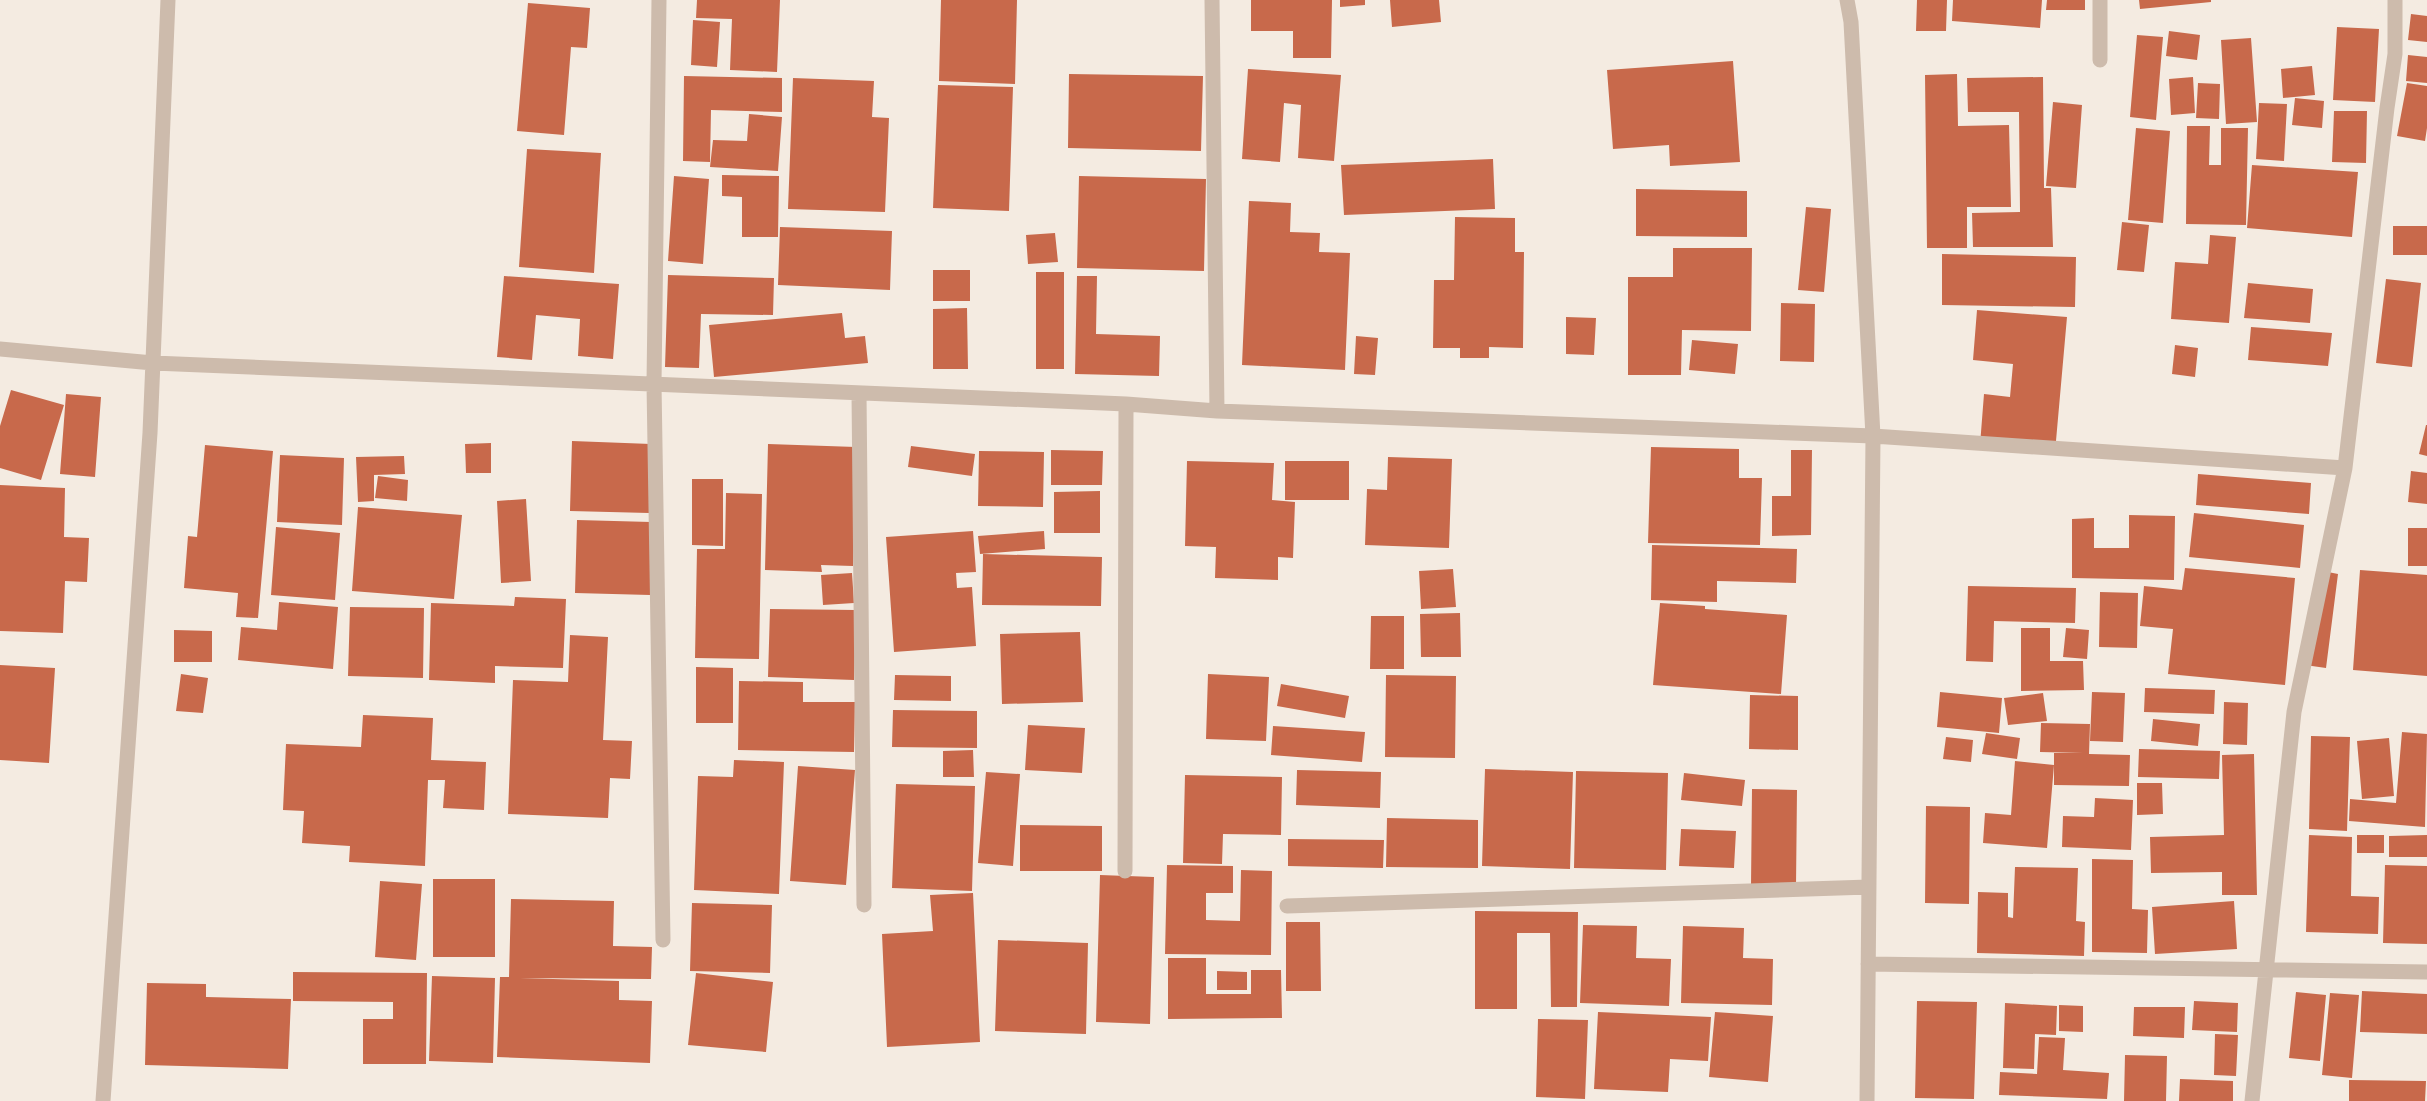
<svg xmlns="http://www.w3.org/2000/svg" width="2427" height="1101" viewBox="0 0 2427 1101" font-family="Barlow,sans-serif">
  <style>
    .building { fill: #c8694b }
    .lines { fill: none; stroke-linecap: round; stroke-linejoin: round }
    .street { stroke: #cdbbac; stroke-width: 15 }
  </style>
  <rect width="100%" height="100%" fill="#f4ebe1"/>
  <path class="building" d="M697,0h83l-3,72 -47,-2 2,-51 -36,-1z
    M941,0h76l-2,84 -76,-3z
    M1251,0h81l-1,58h-38v-27h-42z
    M1340,0h25v5l-25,2z
    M1390,0h49l2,22 -49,5z
    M1917,0h30l-1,31h-30z
    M1953,0h89l-2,28 -88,-7z
    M2047,0h38v10h-39z
    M2139,0h72v2l-71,7z
    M528,3l62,5 -3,40 -16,-1 -7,88 -47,-4z
    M2411,14l16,2v26l-19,-2z
    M693,20l27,2 -3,45 -26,-2z
    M2337,27l42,2 -4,73 -42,-2z
    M2169,31l31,4 -3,25 -31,-4z
    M2137,35l26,2 -7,83 -26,-3z
    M2251,38l6,84 -31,2 -5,-84z
    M2408,55l19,2v26l-21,-2z
    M1733,61l7,101 -70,4 -1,-21 -56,4 -6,-79z
    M2312,66l3,29 -32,3 -2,-29z
    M1248,69l93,6 -7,86 -36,-3 3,-53 -17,-2 -4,59 -38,-3z
    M1069,74l134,2 -2,75 -133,-3z
    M1957,74l1,52 51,-1 2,82h-44v41h-40l-2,-173z
    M684,76l98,2v34l-71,-2 -1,52 -27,-1z
    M2043,77l1,111h7l2,59h-80l-1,-34 48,-1 -1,-100h-51l-1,-34z
    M2193,77l2,36 -24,2 -2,-36z
    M793,78l81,3 -2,36 17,1 -4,94 -97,-3z
    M2198,83l22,1 -1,35 -23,-1z
    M2407,83l20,3v42l-2,13 -28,-5z
    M938,85l75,2 -4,124 -76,-3z
    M2295,98l29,3 -2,27 -30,-3z
    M2053,102l29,3 -6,83 -30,-2z
    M2259,103l28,1 -3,57 -28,-2z
    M2334,111h33l-1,52 -34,-1z
    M749,114l33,3 -4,54 -68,-4 3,-27 34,1z
    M2187,126h23l-1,39h12v-37h27l-2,97 -60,-1z
    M2136,128l34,3 -7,92 -35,-3z
    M527,149l74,4 -7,120 -75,-6z
    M1493,159l2,50 -151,6 -3,-50z
    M2252,165l106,7 -6,65 -105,-9z
    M722,175l57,1 -1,61h-36v-40l-20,-1z
    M674,176l35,3 -6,85 -35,-3z
    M1079,176l127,3 -2,92 -127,-3z
    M1636,189l111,2v46l-111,-1z
    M1249,201l42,2 -1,29 30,1 -1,19 31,1 -5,117 -103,-5z
    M1806,207l25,2 -7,83 -26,-2z
    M1455,217l60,1v34h9l-1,96 -34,-1v11h-29v-10h-27l1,-68h20z
    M2122,222l27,3 -5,47 -27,-2z
    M2393,226h34v29h-34z
    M780,227l112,4 -2,59 -112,-5z
    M1055,233l3,29 -30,2 -2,-29z
    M2210,235l26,2 -7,86 -58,-4 4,-57 33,2z
    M1673,248h79l-1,83 -69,-1 -1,45h-53v-98h45z
    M1942,254l134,3 -1,50 -133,-2z
    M933,270h37v31h-37z
    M1036,272h28v97h-28z
    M668,275l106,3 -1,37 -72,-1 -2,54 -34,-1z
    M504,276l115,8 -6,75 -35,-3 2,-37 -44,-4 -4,45 -35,-3z
    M1077,276h20l-1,58 64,2 -1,40 -84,-2z
    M2386,279l35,4 -9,84 -36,-4z
    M2248,283l65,6 -3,34 -66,-5z
    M1781,303l34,1 -1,58 -34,-1z
    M967,308l1,61h-35v-60z
    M1977,310l90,7 -12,135 -75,-7 4,-51 26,3 3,-33 -40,-4z
    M842,313l3,25 20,-2 3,27 -154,14 -5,-52z
    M1566,317l30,1 -2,37 -28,-1z
    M2251,327l81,6 -4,33 -80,-6z
    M1356,336l22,2 -3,37 -21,-1z
    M1692,340l46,4 -3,30 -46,-4z
    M2175,345l23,3 -3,29 -23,-3z
    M11,390l53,15 -23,75 -41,-12v-42z
    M66,394l35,3 -6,80 -35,-3z
    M2426,425h1v31l-8,-2z
    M572,441l79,3 -2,69 -79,-2z
    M491,443v30h-25l-1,-29z
    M768,444l88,3 -3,119 -32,-1 1,7 -57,-2z
    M205,445l68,6 -15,167 -22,-1 2,-24 -54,-5 4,-52 9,1z
    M911,446l64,8 -3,22 -64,-9z
    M1651,447l88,2v29h23l-2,67 -112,-2z
    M1051,450l52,1 -1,34h-51z
    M1791,450h21l-1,85 -39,1v-40h19z
    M979,451l65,1 -1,55 -65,-1z
    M280,455l64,3 -2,67 -65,-3z
    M404,456l1,18 -31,1v26l-16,1 -2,-45z
    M1388,457l64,2 -3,89 -84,-3 2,-56 20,1z
    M1187,461l87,2 -2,37 23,2 -2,56 -15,-1v23l-63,-2 1,-31 -31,-1z
    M1285,461h64v39h-64z
    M2411,471l16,2v31l-19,-2z
    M2198,474l113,9 -2,31 -113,-9z
    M378,476l30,4 -1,21 -32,-3z
    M692,479h31v67l-31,-1z
    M0,485l65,3 -1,49 25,1 -2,44 -22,-1 -2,52 -63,-2z
    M1100,491v42h-46v-41z
    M726,493l36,1 -3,165 -64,-1 2,-109h28z
    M526,499l5,82 -30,2 -4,-82z
    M358,507l104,8 -8,84 -102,-8z
    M2194,513l110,12 -4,43 -111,-11z
    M2129,515l46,1 -1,64 -102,-2v-59l22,-1v30h35z
    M577,520l74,2 -1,73 -75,-2z
    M276,527l64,6 -5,67 -64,-5z
    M2408,528h19v38h-19z
    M973,531l3,41 -20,1 1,15 15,-1 4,59 -82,6 -8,-115z
    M1044,531l1,18 -65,5 -2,-18z
    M1652,545l145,4 -1,34 -79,-2v21l-66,-2z
    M983,554l119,3 -1,49 -119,-1z
    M2185,568l110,10 -10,107 -117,-11 5,-45 -33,-3 4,-40 38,4z
    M1453,569l3,38 -35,2 -2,-38z
    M2318,570l20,4 -12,94 -21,-3z
    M2360,570l67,5v101l-74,-6z
    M852,573l2,30 -31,2 -2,-30z
    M1968,586l108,2 -1,35 -81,-2 -1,41 -27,-1z
    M2100,592l38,1 -1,55 -38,-1z
    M515,597l51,2 -3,69 -68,-2v17l-66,-3 2,-77 83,3z
    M279,602l59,5 -5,62 -95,-9 3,-33 36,3z
    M1660,603l45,3v3l82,6 -6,79 -128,-9z
    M350,607l74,1 -1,70 -75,-2z
    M770,609l86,1 -2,70 -86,-3z
    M1460,613l1,44h-40l-1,-43z
    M1371,616h33v53h-34z
    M2021,628h29v33h33l1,29 -63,1z
    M2066,628l23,2 -2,29 -24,-2z
    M174,630l38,1v31h-38z
    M1080,632l3,70 -81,2 -2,-70z
    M570,635l38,2 -5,103 29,1 -2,38 -20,-1 -2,40 -100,-4 5,-134 55,2z
    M0,665l55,3 -6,95 -49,-3z
    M696,667l37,1v55h-37z
    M181,674l27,4 -5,35 -27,-2z
    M1208,674l61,3 -3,64 -60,-2z
    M895,675l56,1v25l-57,-1z
    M1386,675l70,1 -1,82 -70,-1z
    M739,681l64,1v20h52l-1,50 -116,-2z
    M1281,684l68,12 -4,22 -68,-12z
    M2145,688l70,2 -1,24 -70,-2z
    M1940,692l62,6 -3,35 -62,-6z
    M2092,692l33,1 -2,49 -33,-1z
    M2043,693l4,28 -39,4 -4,-27z
    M1750,695l48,1v54l-49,-1z
    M2224,702l24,1 -1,42 -24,-1z
    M893,710l84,1v37l-85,-1z
    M363,715l70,3 -2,42 55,2 -2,48 -41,-2 2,-28h-17l-3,86 -76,-4 1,-16 -48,-3 2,-32 -21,-1 3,-66 75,3z
    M2153,719l47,5 -2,22 -47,-5z
    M2041,723l49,1 -1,30 41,1 -1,31 -75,-1v-32h29l-43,-1z
    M1028,725l57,3 -3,45 -57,-3z
    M1273,726l92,6 -3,30 -91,-7z
    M2402,732l25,2 -2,93 -76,-6 1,-22 46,4z
    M1986,733l34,5 -3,21 -35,-5z
    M2311,736l39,1 -3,94 -38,-2z
    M1946,737l27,3 -2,22 -28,-3z
    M2389,738l5,58 -32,3 -5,-58z
    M2139,749l81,2 -1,28 -81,-2z
    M973,750l1,27h-31v-26z
    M2254,754l3,141h-35v-23l-71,1 -1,-36 74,-2 -2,-80z
    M734,760l50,2 -5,132 -85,-4 4,-114 35,1z
    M2015,761l39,4 -7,83 -64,-5 2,-30 26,2z
    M798,766l57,4 -9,115 -56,-4z
    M1485,769l88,3 -3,97 -88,-3z
    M1297,770l84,2 -1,36 -84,-3z
    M1576,771l92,2 -2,97 -92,-2z
    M986,772l34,2 -7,92 -35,-3z
    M1684,773l61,7 -3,26 -61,-6z
    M1185,775l97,2 -1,58 -58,-1 -1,30 -39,-1z
    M2137,783h25l1,31 -26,1z
    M896,784l79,2 -3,105 -80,-3z
    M1752,789l45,1 -1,96h-45z
    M2095,798l38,2 -2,50 -69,-3 1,-31 31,1z
    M1926,806l44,1 -1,97 -44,-1z
    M1387,818l91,2v48l-92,-1z
    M1020,825l82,1v45h-82z
    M1681,829l55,2 -2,37 -55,-2z
    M2309,835l43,2 -1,59 28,1 -1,37 -72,-2z
    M2357,835h27v18h-27z
    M2427,835v22h-38v-21z
    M1288,839l96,1 -1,28 -95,-2z
    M2092,859l41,1 -1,49 16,1 -1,43 -55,-1z
    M1167,865l66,1v27h-27v27l34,1 1,-51 31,1 -1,84 -106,-1z
    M2385,865l42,1v78l-44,-1z
    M2015,867l63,1 -2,53 9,1 -1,34 -107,-3 1,-61 30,1v24l5,1z
    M1100,875l54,2 -4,147 -54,-2z
    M433,879h62v78h-62z
    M380,881l42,3 -6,76 -41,-3z
    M973,893l7,149 -93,5 -5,-113 51,-3 -3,-36z
    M511,899l103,2 -1,45 39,1 -1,32 -131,-1 99,3v19l33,1 -2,62 -153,-6 3,-80h9z
    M2234,901l3,48 -82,5 -3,-47z
    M692,903l80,2 -2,68 -80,-2z
    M1475,911l103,1 -1,95h-26l-1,-74h-33v76h-42z
    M1286,922h34l1,69h-35z
    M1583,925l54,1 -1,32 35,1 -2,47 -89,-3z
    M1683,926l61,2 -1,30 30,1 -1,46 -91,-2z
    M998,940l90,3 -2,91 -91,-3z
    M1168,958h38v36h45v-24h30l1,48 -114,1z
    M1217,971l30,1v18h-30z
    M293,972l134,1 -1,91h-63v-45h30v-17l-100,-1z
    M696,973l77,9 -7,70 -78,-7z
    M432,976l63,2 -2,85 -64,-2z
    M147,983l59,1v13l85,2 -3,70 -143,-4z
    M2362,991l65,3v40l-67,-2z
    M2296,992l30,3 -6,66 -31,-3z
    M2330,993l29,2 -7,83 -30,-3z
    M1917,1001l60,1 -3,97 -59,-1z
    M2194,1001l44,2 -1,29 -45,-2z
    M2005,1003l52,3 -1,29 -21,-1 -1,35 -31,-1z
    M2059,1005l24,1v26l-24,-1z
    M2134,1007h51l-1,31 -51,-2z
    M1598,1012l113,5 -3,44 -38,-2 -2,33 -74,-3z
    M1715,1012l58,4 -5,66 -59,-5z
    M1538,1019l50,1 -3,79 -49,-2z
    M2215,1034l23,1 -2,41 -22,-1z
    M2039,1037l26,1 -2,32 46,3 -2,26 -108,-4 1,-23 37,2z
    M2125,1055l42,1 -1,45h-42z
    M2180,1079l53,2v20h-54z
    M2349,1080l77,1 -1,20h-76z"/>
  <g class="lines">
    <path class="street" d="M659,0l-5,384 9,556
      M1212,0l5,411
      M1847,0l4,22 22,414 -6,665
      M2100,0v60
      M0,349l153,14 973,41 91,7 656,25 472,32
      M859,393l5,512
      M1125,871l1,-467
      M1287,906l582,-19
      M1868,964l559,8
      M103,1101l47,-668 18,-433
      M2252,1101l42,-389 51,-244 42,-360 8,-54v-54"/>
  </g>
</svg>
